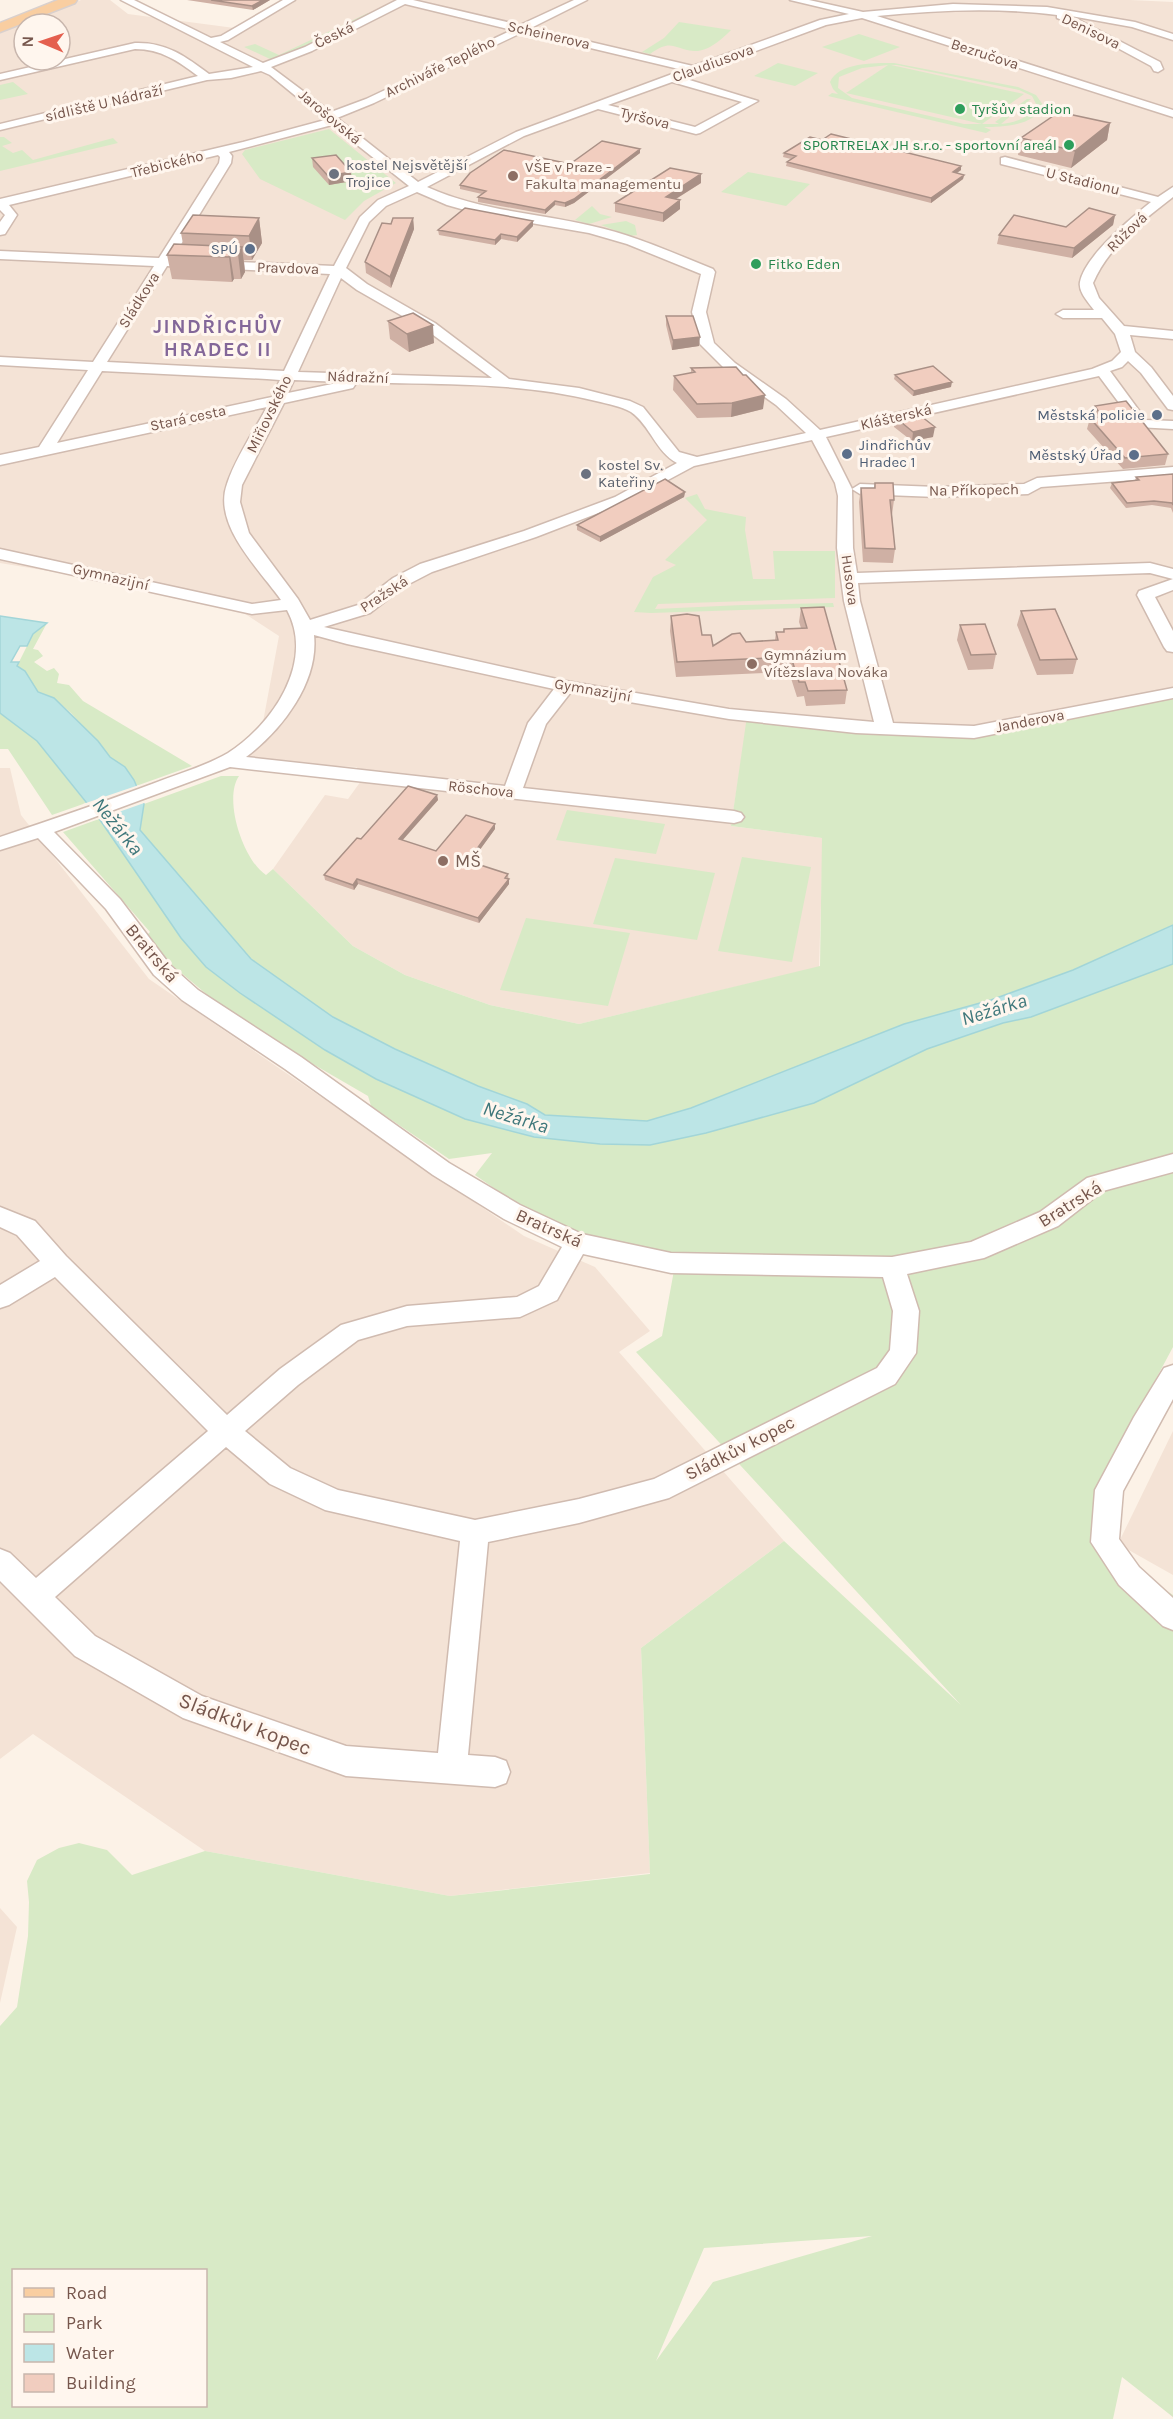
<svg xmlns="http://www.w3.org/2000/svg" width="1173" height="2419" viewBox="0 0 1173 2419" font-family="Karla,sans-serif">
  <style>
    .residential { fill: #f4e3d6; fill-rule: evenodd }
    .green { fill: #d8eac6; fill-rule: evenodd }
    .water { fill: #bce5e6; stroke: #a2d5d8; stroke-width: 1.5 }
    .pier { fill: #fcf2e7 }
    .lines { fill: none; stroke-linecap: round; stroke-linejoin: round }
    .minor-casing { stroke: #d0bbb0; stroke-width: 3 }
    .primary-casing { stroke: #d9d0cd; stroke-width: 3 }
    .minor { fill: #fff; fill-rule: evenodd }
    .primary { fill: #f9cea1; fill-rule: evenodd }
    .wall { fill: #cfb0a4 }
    .shaded-wall { fill: #a99086 }
    .building { fill: #f1cdbf; stroke: #a99086; stroke-width: 1.5 }
    .leisure-dot { fill: #2e9e5b; stroke: #fff6ee; stroke-width: 2 }
    .worship-dot { fill: #6b7280; stroke: #fff6ee; stroke-width: 2 }
    .education-dot { fill: #8d6e63; stroke: #fff6ee; stroke-width: 2 }
    .service-dot { fill: #5c6f8a; stroke: #fff6ee; stroke-width: 2 }
    .labels { text-anchor: middle; stroke-width: 6; stroke-linejoin: round; paint-order: stroke }
    .far-street-label { font-size: 15px; fill: #76564c; stroke: #fff6ee }
    .far-leisure-label { font-size: 15px; fill: #27864d; stroke: #fff6ee; text-anchor: start }
    .far-worship-label { font-size: 15px; fill: #5b616d; stroke: #fff6ee; text-anchor: start }
    .far-education-label { font-size: 15px; fill: #785e54; stroke: #fff6ee; text-anchor: start }
    .far-service-label { font-size: 15px; fill: #4e5e75; stroke: #fff6ee; text-anchor: end }
    .education-label { font-size: 18px; fill: #785e54; stroke: #fff6ee; text-anchor: start }
    .street-label { font-size: 18px; fill: #76564c; stroke: #fff6ee }
    .far-district-label { font-size: 20px; font-weight: bold; letter-spacing: 1.5px; fill: #836799; stroke: #fff6ee }
    .water-label { font-size: 20px; font-style: italic; fill: #3f787b; stroke: #fff6ee }
    .near-street-label { font-size: 21px; fill: #76564c; stroke: #fff6ee }
  </style>
  <rect width="100%" height="100%" fill="#fcf2e7"/>
  <path class="residential" d="M81,0h29l18,14 114,15 54,-29h834l43,2v690l-199,40 -226,-16 -17,110 92,12 -4,129 -240,57 -89,-19 -85,-30 -52,-29 -80,-77 52,-74 23,4 13,-18 -4,-14 -91,-4 -38,-7 35,-34 16,-86 -55,-36 -224,-37v-531zM24,24h36v36h-36z
    M0,768h10l11,47 128,164 375,257 71,31 55,64 -31,21 165,189 -143,107 9,225 -200,23 -245,-45 -172,-117 -33,25z
    M1173,1431v144l-55,-31z
    M0,1908l17,19 -17,76z"/>
  <path class="green" d="M368,13l3,1 -93,45h-8l-26,-12 11,-3 24,11z
    M679,22l52,8c-9,9 -23,22 -37,21 -21,-2 -22,-13 -44,3l-8,-2 22,-14z
    M859,34l41,13 -36,14 -42,-14z
    M778,63l40,10 -23,13 -41,-10z
    M894,63l124,24 18,8 7,10c-8,21 -40,22 -59,22l7,3 -5,3 -158,-37 4,-3 6,1 -5,-5 -3,-7c9,-20 45,-19 64,-19zM888,65l-42,28 136,31 42,-30 -133,-29h6l122,25 13,6 4,8c-4,13 -22,19 -35,20l30,-25h-4l-32,23 4,2h-35l-112,-26 -14,-10 1,-11 23,-9z
    M13,82l15,12 -28,6v-15z
    M329,129l67,54 -32,18 -19,19 -85,-41 -18,-25 3,-4z
    M0,137h4l8,6 -10,3 11,7 9,-3 11,10 80,-22 5,5 -118,28z
    M748,172l62,12 -24,22 -65,-14z
    M592,206l8,8 12,3 -23,7 -14,-4z
    M626,221l9,4 2,10 -7,1 -29,-11z
    M697,494l8,15 41,8 -1,13 8,49h22l-2,-28h62v47l-177,6 -3,5 87,-4 91,-2 1,4 -183,6 -17,-1 19,-35 23,-12 -11,-5 42,-40 -22,-22z
    M47,623l-14,26 5,1 5,6 -9,6 13,9 7,-3 5,6 -2,9 12,2 14,16 109,65 -56,20 -11,-18 -15,-11 -39,-44 -17,-15 -16,-6 -13,-21 -8,-5 16,-32z
    M1173,695v652l-68,127 -14,67 82,54v822l-51,-40 -9,42h-1113v-393l17,-19 11,-71 1,-34 -2,-21 10,-21 22,-12 20,-5 28,7 25,25 73,-24 245,45 200,-22 -9,-226 143,-107 177,164 -325,-353 26,-16 15,-82 -51,-8 -71,-20 -34,-19 -46,-32 17,-22 -43,6 -78,-53 -3,-10 -81,-47 -70,-46 -44,-37 -26,-31 3,-3 -87,-100 36,-13 107,148 34,26 85,57 51,29 40,17 62,-10 -83,-37 -62,-32 -82,-58 -111,-129 4,-26 77,-28h18c-16,23 4,84 27,99l7,-6 80,77 52,29 85,30 89,19 241,-58 2,-128 -91,-12 16,-110 227,16zM872,2236l-159,46 -57,79 48,-113zM14,2270h192v136h-192z
    M0,713l37,28 49,62 -34,12 -44,-66h-8z
    M567,810l98,14 -9,30 -100,-14z
    M742,857l69,10 -19,95 -74,-11z
    M615,858l100,15 -18,67 -104,-16z
    M526,918l104,15 -22,73 -108,-16z"/>
  <path class="water" d="M0,616l47,7 -14,11 -6,12h-7l-9,16h8l-2,4 8,5 13,21 16,6 44,43 12,16 15,10 9,13 10,24 -4,26 111,129 82,58 62,32 83,37 49,18 18,11 102,6 44,-13 213,-84 87,-24 82,-30 100,-45v39l-142,53 -28,6 -76,26 -113,54 -108,30 -56,12 -50,-1 -66,-7 -69,-18 -89,-40 -51,-29 -85,-57 -34,-26 -25,-29 -83,-121 -61,-76 -37,-28z"/>
  <path class="pier" d="M139,785l8,17 -51,18 -13,-16z"/>
  <g class="lines">
    <defs>
      <path id="minor" d="M121,0h13l77,38 10,-2 62,-36h12l-67,40 -8,2 43,21 42,-16 92,-47h16l107,25 54,-25h13l-56,28 162,38 127,-46 29,-6 -59,-14h19l54,12 90,-8 94,3 88,15 38,12v6l-41,-13 -61,-11 89,46 3,7 -5,3 -4,-1 -3,-5 -76,-41 -18,-7v-3c-60,-8 -121,-5 -180,1l296,94v7l-311,-99 -36,7 -143,53 75,23 -58,32 -4,1 -98,-25 -74,27 -97,51c57,25 106,25 165,39 42,9 81,27 121,43l2,3 -9,40 8,31 21,20 51,36 34,31 272,-61 20,-8 9,-9 -6,-18 -13,-16h-39l-7,-4 7,-4h31c-5,-7 -16,-18 -14,-28 5,-26 50,-63 71,-80l-150,-38v-6l4,-1 153,40 15,-10v10c-31,24 -64,49 -80,86l6,15 25,28 49,5v8l-43,-4 5,17 16,15 22,29v14l-5,-1 -27,-36 -13,-12 -6,6 -12,4 36,49 27,1v8l-36,-2 -38,-51 -273,61 26,52 8,-5 77,3 87,-3 13,-6 136,-11v10l-132,10 -13,7 -91,3 -77,-3 -8,-5 1,59 4,25 293,-10 23,6v21l-18,7 18,34v21l-6,-1 -3,-4 -27,-52 2,-4 34,-12 -23,-6 -292,10 2,18 33,122 81,3 199,-38v10l-199,40 -118,-5 -127,-14 -158,-27 -25,32 -23,64 211,23 7,2 3,4 -3,4 -7,2 -504,-56 -176,65 66,67 50,66 28,25 103,67 148,106 71,42 62,29 89,19 221,4 79,-15 69,-30 47,-34 86,-24v18l-70,19 -45,35 -74,32 -77,16 12,37 -3,42 -21,31 -226,114 -90,25 -91,19 -20,213 27,2 11,4 4,11 -4,11 -11,4 -149,-11 -163,-58 -108,-62 -75,-75v-32l10,4 26,25 172,-147 -153,-154 -46,28 -9,3v-23l40,-24 -23,-26 -17,-8v-20l35,14 31,35 161,159 53,-46 61,-44 66,-19 110,-9 22,-11 23,-39 -58,-28 -71,-44 -148,-106 -103,-69 -28,-25 -48,-66 -68,-71 -38,12v-13c51,-17 101,-34 152,-53 25,-10 52,-17 76,-31 45,-29 87,-91 59,-143l-35,4 -252,-55v-10l252,55 29,-4c-21,-30 -69,-75 -54,-116 8,-25 27,-53 40,-77l-267,58v-10l39,-8 49,-77 -88,-5v-8l93,5 61,-96 -154,-7v-8l159,7 60,-95 1,-6 -2,-2 -209,50 8,10 -12,19 -5,1v-13l5,-7 -5,-5v-11l243,-57 82,-22 -55,-45 -9,-4 -30,7 -24,2 -207,50v-6l198,-48c-20,-15 -37,-27 -63,-27l-135,31v-6l135,-31c31,-1 50,13 74,31l44,-7zM405,4l107,26 -146,69 -35,13 -60,-45 41,-16zM523,32l160,38 -167,62 -98,50 -81,-64 37,-15zM672,82l70,20 -47,25 -87,-22zM332,125l77,61 -31,14 -18,17 -26,49 -162,-7 59,-96 1,-7 -3,-4zM417,192l30,13 32,9 110,19 38,11 74,30 -9,38 8,32 25,25 51,36 30,28 -109,24 -18,-5 -36,-45 -13,-6 -51,-13 -70,-9 -74,-56 -68,-39 -21,-16 23,-46 17,-16zM167,266l163,8 -46,97 -177,-9zM341,278l16,12 68,39 67,49 -194,-6zM102,371l165,8 13,1 -8,17 -215,46zM294,380l48,2 -54,11zM353,382c80,3 165,-1 243,19 12,3 25,5 35,11 19,13 25,40 46,51l-62,34 -91,34 -104,33 -27,14 -35,27 -48,15 -12,-21 -49,-66 -9,-31 2,-17 42,-82 69,-15 2,-3zM812,440l23,43 3,13 -1,52 7,53 30,121 -145,-13 -163,-28 -242,-54 46,-14 35,-27 27,-14 104,-35 91,-35 67,-36zM314,635l33,9 207,45 -26,34 -23,63 -259,-29c36,-27 73,-75 68,-122zM583,1254l88,19 212,4 10,34 -3,39 -13,18 -223,111 -75,20 -104,21 -137,-30 -48,-22 -45,-37 53,-46 60,-45 49,-14 113,-9 37,-17zM226,1447l44,37 55,26 135,31 -22,212 -92,-7 -144,-50 -107,-60 -40,-39z
        M1173,1365v34l-50,92 -4,48 20,28 34,31v32l-10,-4 -44,-41 -28,-43 4,-52 39,-73 30,-49z"/>
      <path id="primary" d="M58,0h19l-2,3 -75,29v-9z"/>
    </defs>
    <use href="#minor" class="minor-casing"/>
    <use href="#primary" class="primary-casing"/>
    <use href="#minor" class="minor"/>
    <use href="#primary" class="primary"/>
  </g>
  <path class="wall" d="M187,0h83l-17,10z
    M1110,123l-3,17 -36,28 -53,-13 3,-17z
    M822,140l139,26v4l-4,3 7,2 -1,4 -32,24 -145,-37 1,-4 4,-3 -8,-2 1,-4z
    M640,153l-66,50 -9,4 -10,-2 -10,9 -67,-12v-5l4,-3 -22,-5v-4l110,-21z
    M312,158l40,23 -23,4 -16,-18z
    M701,183l-25,16 4,1v9l-17,13 -48,-10v-9z
    M1115,215l-2,10 -41,33 -75,-14 2,-9 67,-8z
    M259,218l3,25 -10,17h-8l1,12 -4,7h-7l-2,3 -60,-3 -5,-24 16,-11 -2,-11z
    M413,218l1,11 -23,59 -25,-15 -1,-11 26,-38z
    M533,226l-16,16 -16,-3 -6,6 -56,-10 -1,-5z
    M666,316l33,30 -27,4 -6,-25z
    M388,321l46,22 -25,9 -19,-13z
    M691,368l72,41 -32,8 -34,1 -24,-28 1,-14 17,-3z
    M895,375l56,12 -38,9 -19,-17z
    M1095,406l73,48 -3,11 -42,4 -36,-40 3,-11h3l-1,-1z
    M895,417l38,20 -21,4 -18,-14z
    M1173,474v39l-2,-5 -19,-3 -26,3 -16,-20 2,-5 23,-2 1,-4z
    M875,483l19,17 -2,15 3,34 -2,14 -30,-1 -4,-60 2,-14h13z
    M685,492l-1,5 -84,45 -23,-12v-5z
    M801,608l46,82 -2,14 -39,2 -2,-10 -7,1 -8,-25 -113,5 -6,-46 1,-15 31,19 11,11 33,-4 29,-2 1,-8h7l1,-3 17,-1 -2,-6z
    M1021,611l56,48 -4,15 -36,1 -20,-50z
    M960,625l36,29 -3,15 -25,1 -11,-30z
    M437,795l1,5 -36,41 34,10 59,-22 -24,33 37,12 1,10 -30,39 -121,-39 -4,6 -29,-10 -1,-5 37,-36z"/>
  <path class="shaded-wall" d="M263,0h7l-17,10 -1,-4z
    M1110,123l-3,17 -36,28 4,-17z
    M640,149v4l-66,50 -9,4v-4z
    M961,166v4l-9,6 1,-4z
    M351,172l1,9 -23,4 -1,-9z
    M701,174v9l-35,22v-8z
    M964,175l-1,4 -32,24v-5z
    M680,200v9l-17,13v-9z
    M555,201v4l-10,9v-4z
    M1115,215l-2,10 -41,33 2,-10z
    M259,218l3,25 -10,17 -3,-24z
    M413,218l1,11 -23,59 -1,-11z
    M533,221v5l-16,16v-5z
    M501,234v5l-6,6v-5z
    M242,247l3,25 -4,7 -3,-25z
    M230,254l4,25 -2,3 -3,-25z
    M433,325l1,18 -25,9 -2,-18z
    M700,337l-1,9 -27,4 1,-10z
    M952,382l-1,5 -38,9 1,-5z
    M765,395l-2,14 -32,8 1,-14z
    M935,427l-2,10 -21,4 1,-9z
    M685,492l-1,5 -84,45v-5z
    M437,795l1,5 -39,44v-5z
    M495,824v5l-27,37v-5z
    M357,879l1,5 -4,6 -1,-5z
    M509,879v5l-30,39 -1,-5z"/>
  <path class="building" d="M211,0h52l-11,6z
    M1059,112l51,11 -35,28 -54,-13z
    M831,134l130,32 -8,6 11,3 -33,23 -144,-36 9,-6 -12,-3 26,-16 12,3z
    M602,141l38,8 -66,50 -9,4 -10,-2 -10,9 -67,-13 8,-6 -26,-6 10,-12 34,-23 66,14z
    M336,155l15,17 -23,4 -16,-18z
    M670,168l31,6 -35,23 14,3 -17,13 -48,-10z
    M465,208l68,13 -16,16 -16,-3 -6,6 -57,-10z
    M1089,208l26,7 -41,33 -75,-13 15,-20 52,12z
    M193,215l66,3 -10,18 -68,-3z
    M393,218h20l-23,59 -25,-15 17,-39 9,1z
    M174,244l68,3 -4,7h-8l-1,3 -62,-2z
    M413,313l20,12 -26,9 -19,-13z
    M666,316h27l7,21 -27,3z
    M933,366l19,16 -38,9 -19,-16z
    M736,367l7,8h3l19,20 -33,8 -35,1 -23,-28 21,-4 -4,-4z
    M1126,401l42,53 -43,4 -35,-40 12,-1 -7,-11z
    M917,413l18,14 -22,5 -18,-15z
    M1173,474v31l-1,-2 -18,-2 -27,2 -15,-20 27,-3 -3,-3z
    M665,479l20,13 -85,45 -23,-12z
    M875,483h18l1,17h-4l5,49 -30,-1 -4,-60h14z
    M824,607l23,83 -39,1 -3,-9h-6l-8,-25 -114,5 -6,-46 16,-2 12,2 3,19h9l2,11 19,-12 8,-1 6,9 32,-2 -2,-8h8v-3l23,-1 -6,-20z
    M1055,609l22,50 -37,1 -19,-49z
    M985,624l11,30 -25,1 -11,-30z
    M408,786l29,9 -38,44 37,12 30,-36 29,9 -27,37 40,13 -3,4 4,1 -31,39 -121,-39 -4,6 -29,-10 33,-37 4,1z"/>
  <g class="leisure-dot">
    <circle cx="960" cy="109" r="6"/>
    <circle cx="1069" cy="145" r="6"/>
    <circle cx="756" cy="264" r="6"/>
  </g>
  <g class="worship-dot">
    <circle cx="334" cy="174" r="6"/>
    <circle cx="586" cy="474" r="6"/>
  </g>
  <g class="education-dot">
    <circle cx="513" cy="176" r="6"/>
    <circle cx="752" cy="664" r="6"/>
    <circle cx="443" cy="861" r="6"/>
  </g>
  <g class="service-dot">
    <circle cx="250" cy="249" r="6"/>
    <circle cx="1157" cy="415" r="6"/>
    <circle cx="847" cy="454" r="6"/>
    <circle cx="1134" cy="455" r="6"/>
  </g>
  <g class="labels">
    <g class="far-street-label">
      <text transform="translate(1091 31) rotate(26)" y="5">Denisova</text>
      <text transform="translate(334 35) rotate(-26)" y="5">Česká</text>
      <text transform="translate(549 35) rotate(13)" y="5">Scheinerova</text>
      <text transform="translate(985 54) rotate(18)" y="5">Bezručova</text>
      <text transform="translate(713 63) rotate(-20)" y="5">Claudiusova</text>
      <text transform="translate(440 67) rotate(-26)" y="5">Archiváře Teplého</text>
      <text transform="translate(104 103) rotate(-13)" y="5">sídliště U Nádraží</text>
      <text transform="translate(330 117) rotate(40)" y="5">Jarošovská</text>
      <text transform="translate(645 118) rotate(14)" y="5">Tyršova</text>
      <text transform="translate(167 164) rotate(-14)" y="5">Třebického</text>
      <text transform="translate(1083 181) rotate(14)" y="5">U Stadionu</text>
      <text transform="translate(1127 232) rotate(-44)" y="5">Růžová</text>
      <text transform="translate(288 268) rotate(2)" y="5">Pravdova</text>
      <text transform="translate(139 300) rotate(-58)" y="5">Sládkova</text>
      <text transform="translate(358 377) rotate(2)" y="5">Nádražní</text>
      <text transform="translate(269 414) rotate(-64)" y="5">Miřiovského</text>
      <text transform="translate(896 417) rotate(-13)" y="5">Klášterská</text>
      <text transform="translate(188 418) rotate(-12)" y="5">Stará cesta</text>
      <text transform="translate(974 490) rotate(-1)" y="5">Na Příkopech</text>
      <text transform="translate(111 577) rotate(13)" y="5">Gymnazijní</text>
      <text transform="translate(850 580) rotate(82)" y="5">Husova</text>
      <text transform="translate(384 594) rotate(-33)" y="5">Pražská</text>
      <text transform="translate(593 690) rotate(10)" y="5">Gymnazijní</text>
      <text transform="translate(1030 721) rotate(-11)" y="5">Janderova</text>
      <text transform="translate(481 789) rotate(6)" y="5">Röschova</text>
    </g>
    <g class="far-leisure-label">
      <text x="972" y="114">Tyršův stadion</text>
      <text x="1057" y="150" text-anchor="end">SPORTRELAX JH s.r.o. - sportovní areál</text>
      <text x="768" y="269">Fitko Eden</text>
    </g>
    <g class="far-worship-label">
      <text x="346" y="170">kostel Nejsvětější<tspan x="346" dy="17">Trojice</tspan></text>
      <text x="598" y="470">kostel Sv.<tspan x="598" dy="17">Kateřiny</tspan></text>
    </g>
    <g class="far-education-label">
      <text x="525" y="172">VŠE v Praze -<tspan x="525" dy="17">Fakulta managementu</tspan></text>
      <text x="764" y="660">Gymnázium<tspan x="764" dy="17">Vítězslava Nováka</tspan></text>
    </g>
    <g class="far-service-label">
      <text x="238" y="254">SPÚ</text>
      <text x="1145" y="420">Městská policie</text>
      <text x="859" y="450" text-anchor="start">Jindřichův<tspan x="859" dy="17">Hradec 1</tspan></text>
      <text x="1122" y="460">Městský Úřad</text>
    </g>
    <g class="education-label">
      <text x="455" y="867">MŠ</text>
    </g>
    <g class="street-label">
      <text transform="translate(152 953) rotate(50)" y="6">Bratrská</text>
      <text transform="translate(1070 1204) rotate(-32)" y="6">Bratrská</text>
      <text transform="translate(549 1228) rotate(24)" y="6">Bratrská</text>
      <text transform="translate(740 1448) rotate(-27)" y="6">Sládkův kopec</text>
    </g>
    <g class="far-district-label">
      <text x="218" y="333">JINDŘICHŮV<tspan x="218" dy="23">HRADEC II</tspan></text>
    </g>
    <g class="water-label">
      <text transform="translate(118 826) rotate(51)" y="7">Nežárka</text>
      <text transform="translate(994 1009) rotate(-17)" y="7">Nežárka</text>
      <text transform="translate(516 1117) rotate(17)" y="7">Nežárka</text>
    </g>
    <g class="near-street-label">
      <text transform="translate(245 1724) rotate(21)" y="7">Sládkův kopec</text>
    </g>
  </g>
  <rect x="12" y="2269" width="195" height="138" fill="#fff6ee" stroke="#c8b6ad" stroke-width="1.5"/>
  <rect x="24" y="2288" width="30" height="9" fill="#f9cea1" stroke="#c8b6ad" stroke-width="1.5"/>
  <text x="66" y="2299" font-size="18" fill="#76564c">Road</text>
  <rect x="24" y="2314" width="30" height="18" fill="#d8eac6" stroke="#c8b6ad" stroke-width="1.5"/>
  <text x="66" y="2329" font-size="18" fill="#76564c">Park</text>
  <rect x="24" y="2344" width="30" height="18" fill="#bce5e6" stroke="#c8b6ad" stroke-width="1.5"/>
  <text x="66" y="2359" font-size="18" fill="#76564c">Water</text>
  <rect x="24" y="2374" width="30" height="18" fill="#f1cdbf" stroke="#c8b6ad" stroke-width="1.5"/>
  <text x="66" y="2389" font-size="18" fill="#76564c">Building</text>
  <g transform="translate(42 42) rotate(272)"><circle r="28" fill="#fff6ee" stroke="#c8b6ad" stroke-width="1.5"/>
  <path d="M0-4.5L10 22L0 15L-10 22Z" fill="#e45f4e"/>
  <text y="-9" font-size="16" font-weight="bold" text-anchor="middle" fill="#76564c">N</text>
  </g>
</svg>
